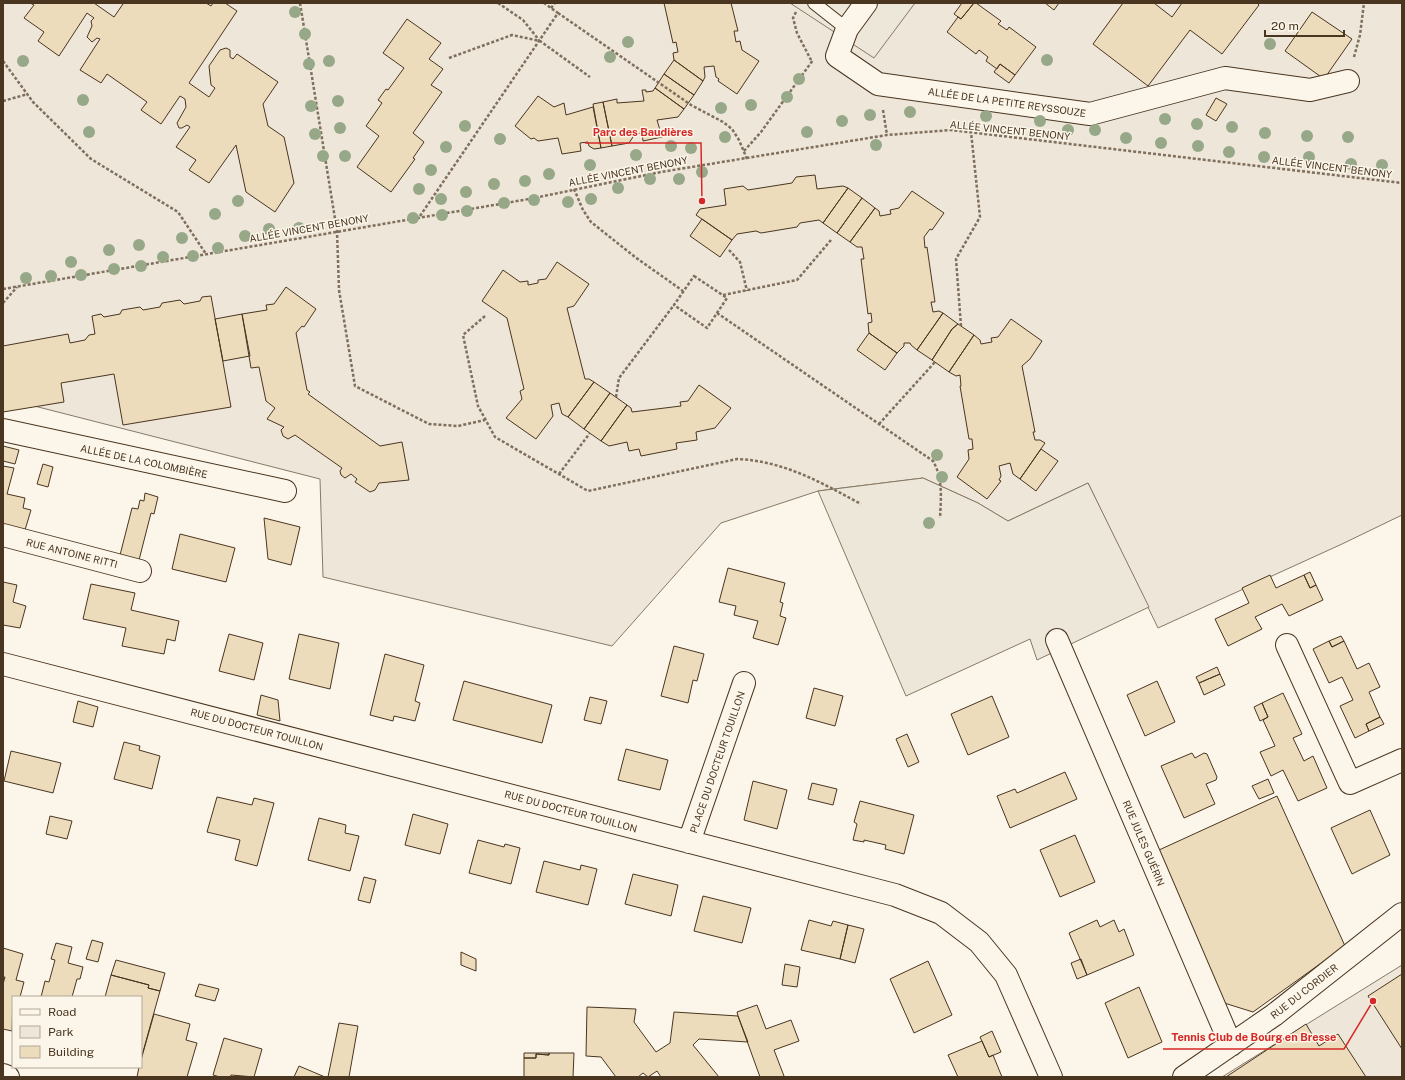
<svg xmlns="http://www.w3.org/2000/svg" width="1405" height="1080" viewBox="0 0 1405 1080" font-family="'Public Sans',sans-serif">
  <style>
    .green { fill: #ede6d9; stroke: #887966 }
    .parking { fill: #ede7d9; stroke: #887966 }
    .building { fill: #ecdcbc; stroke: #4a3520 }
    .lines { fill: none; stroke-linecap: round; stroke-linejoin: round }
    .lane-casing { stroke: #4a3520; stroke-width: 14 }
    .street-casing { stroke: #4a3520; stroke-width: 24 }
    .path { stroke: #7f6f5c; stroke-width: 2.5; stroke-dasharray: 3 2; stroke-linecap: butt }
    .lane { stroke: #fbf6e9; stroke-width: 12 }
    .street { stroke: #fbf6e9; stroke-width: 22 }
    .tree { fill: #96a887 }
    .labels { text-anchor: middle; stroke-width: 3; stroke-linejoin: round; paint-order: stroke }
    .street-label { font-size: 10px; fill: #4a3520; stroke: #fbf6e9 }
    .leader { fill: none; stroke: #d62828; stroke-width: 1.5 }
    .callout-dot { fill: #d62828; stroke: #fbf6e9; stroke-width: 1.5 }
    .callout-label { font-size: 11px; text-anchor: middle; font-weight: bold; fill: #d62828; stroke: #fbf6e9; stroke-width: 3; stroke-linejoin: round; paint-order: stroke }
  </style>
  <rect width="100%" height="100%" fill="#fbf6e9"/>
  <path class="green" d="M3,3h1399v512l-60,29 -184,84 -70,-145 -80,38 -30,-18 -55,-25 -105,13 -97,32 -109,123 -289,-69 -3,-98 -317,-81z
    M1402,965v112h-180z"/>
  <path class="parking" d="M790,3h125l-41,55z
    M923,478l55,25 30,18 80,-38 61,124 -112,53 -7,-21 -124,57 -88,-205z"/>
  <path class="building" d="M30,3h64l20,14 9,-13 -2,-1h85l5,3 2,-3h12l12,8 -48,72 20,14 6,-9 -4,-3 -2,-19 11,-16 6,-2 4,2v7l3,2 4,-5 41,28 -15,22 5,22 16,11 10,46 -19,29 -29,-20 -10,-47 -27,38 -20,-13 7,-10 -20,-13 14,-20 -3,-2 -5,3h-3l-2,-5 9,-16 -1,-8 -5,-3 -19,28 -20,-14 6,-8 -40,-28 -6,9 -21,-13 20,-31 -3,-1 -5,4 -5,-5 5,-11 -1,-5 3,-3 -7,-5 -28,43 -21,-15 6,-9 -20,-14 10,-13z
    M664,3h67l7,28h-4l2,11 4,-1 2,9 17,11 -22,33 -19,-13 1,-2 -3,-2 -2,-11 -10,1 1,10 -2,4 -29,-21 -1,-7 5,-1 -2,-10 -3,1z
    M962,3h12l-13,16 -7,-5z
    M974,3h2l25,18 -3,3 9,6 2,-3 27,20 -21,28 -15,-11 -3,5 -11,-8 2,-4 -9,-7 -3,4 -29,-22 11,-15 3,2z
    M1045,3h14l-5,7z
    M1123,3h31l18,14 10,-14h75l2,2 -37,49 -32,-24 -42,56 -55,-42z
    M1312,12l40,27 -28,40 -39,-28z
    M407,19l34,24 -12,16 14,10 -12,16 11,7 -29,41 11,9 -11,16 2,1 -24,33 -34,-25 22,-31 -13,-10 16,-23 -4,-3 8,-11 2,1 16,-22 -21,-15z
    M674,60l29,21 -9,14 -30,-21z
    M1000,64l15,11 -6,8 -15,-11z
    M664,74l30,21 -10,14 -29,-21z
    M655,88l29,21 -6,8 -21,3 5,17 -19,4 -1,-8 -9,1v3l-4,6 -17,3 -9,-44 14,-3v4l27,-2 -2,-11h4v2l7,-1z
    M538,96l16,11 10,-4 2,12 27,-8 8,41 -7,1 -5,-3 -1,-4 -8,1 1,8 -19,3 -4,-16 -20,3 -4,-3 -3,1 -16,-13z
    M1216,98l11,6 -11,17 -10,-6z
    M603,102l9,44 -11,2 -8,-44z
    M815,175l2,14 26,-3 5,2 -25,35 -4,-3 -19,3 -3,4 -36,6 -5,-2 -19,3 -5,6 -36,-25 4,-6 26,-4 -2,-16 19,-3 5,4 44,-7 4,-6z
    M848,188l14,10 -25,35 -14,-10z
    M912,191l32,22 -12,17 -2,-1 -6,8 1,11 2,-1 8,55h-4l2,10 6,-1 4,2 -26,37 -6,-5 -1,-2h-6v3l-7,7 -28,-20 -1,-10 4,-1 -1,-9 -3,1 -7,-55h3l-2,-12h-5l-7,-5 25,-34 4,3 1,5 11,-2 -1,-4 9,-2z
    M862,198l13,10 -25,34 -13,-9z
    M702,219l30,21 -12,17 -30,-21z
    M557,262l32,22 -15,22 -7,2 18,71h4l5,3 -26,35 -6,-3 -3,-11 -8,2 2,11 -17,23 -30,-21 16,-19 -2,-8 4,-2 -17,-71 -25,-17 21,-31 17,12 8,-1v4l10,-2v-3l8,-1z
    M286,287l30,22 -12,18 -2,-1 -6,7 11,57 3,2 -2,2 72,52 22,-4 7,38 -30,3 -4,7 -5,2 -15,-10 2,-3 -6,-5 -6,4 -4,-3 -1,-4 2,-3 -47,-33 -7,4 -5,-3 -2,-6 3,-3 -17,-8 8,-11 -9,-7 -7,-34 -8,1 -9,-54 25,-4 -1,-5 8,-1z
    M211,296l20,111 -108,18 -9,-51 -53,9 3,19 -61,10v-66l65,-12 2,9 15,-3 4,-5 6,-1 -3,-18 9,-2 3,3 16,-3 2,-4 18,-3 3,3 17,-3 2,-4 18,-3 4,4 16,-3 2,-4z
    M943,313l15,11 -6,5 -20,31 -15,-10z
    M242,314l8,42 -27,5 -8,-42z
    M1011,319l31,22 -12,18 -8,7 13,66h-2l2,8h5l5,3 -25,36 -7,-5 -3,-11 -11,3 2,10 -2,4 2,1 -14,18 -30,-22 12,-18 -1,-9 5,-1 -1,-10h-3l-9,-53h1l-1,-11 -4,1 -7,-4 25,-37 6,5 1,4 11,-2 -1,-4 7,-1z
    M958,324l16,11 -25,37 -17,-12 20,-31z
    M869,333l28,20 -12,17 -28,-20z
    M594,382l16,11 -26,36 -16,-12z
    M699,385l32,23 -16,20 -19,4 1,8 -21,3 1,6 -36,7 -2,-7 -10,2 -2,-9 -18,4 -8,-5 26,-36 4,3 1,4 49,-6 -1,-4 8,-1z
    M610,393l17,12 -26,36 -17,-12z
    M3,446l16,4 -4,14 -12,-3z
    M1041,449l17,12 -22,30 -16,-12z
    M43,464l10,3 -5,20 -11,-3z
    M3,466l11,2 -7,26 18,4 -2,10 8,2 -6,20 -22,-5z
    M145,493l13,4 -4,17 -3,-1 -13,51 -19,-5 13,-51 6,1 2,-9 4,1z
    M264,518l36,9 -9,38 -23,-6z
    M180,534l55,14 -9,34 -54,-13z
    M728,568l57,15 -5,19 3,1 -3,13 6,2 -8,27 -25,-7 5,-17 -24,-6 2,-9 -17,-4z
    M1310,572l6,13 -6,3 -6,-13z
    M1270,575l6,13 28,-13 6,13 6,-3 7,15 -34,16 -7,-12 -27,13 7,12 -34,17 -13,-27 34,-16 -7,-15z
    M3,582l14,3 -4,17 13,4 -6,22 -17,-3z
    M91,584l44,9 -4,17 48,11 -4,20 -8,-2 -3,15 -42,-8 4,-18 -43,-9z
    M229,634l34,9 -9,37 -35,-9z
    M299,634l40,9 -9,46 -41,-10z
    M1341,636l3,5 -12,6 -3,-6z
    M1329,641l3,6 12,-6 13,28 12,-6 11,24 -11,5 11,25 -14,7 3,7 -14,7 -15,-32 13,-6 -11,-23 -13,6 -16,-34z
    M674,646l30,8 -7,27 -4,-1 -5,23 -27,-7z
    M385,654l39,11 -9,36 5,2 -5,18 -21,-5 -1,5 -23,-6z
    M1217,667l3,7 -21,9 -3,-6z
    M1220,674l5,11 -21,10 -5,-12z
    M464,681l88,24 -10,38 -89,-23z
    M1157,681l18,41 -30,14 -18,-41z
    M814,688l29,8 -8,30 -29,-8z
    M1283,693l19,41 -9,4 11,23 9,-5 14,32 -29,13 -15,-31 -12,6 -11,-24 15,-6 -12,-26 5,-3 -6,-14z
    M261,695l17,5 2,21 -23,-6z
    M992,696l17,41 -41,18 -17,-41z
    M590,697l17,4 -6,23 -17,-4z
    M78,701l20,6 -5,20 -20,-5z
    M1262,703l6,14 -8,4 -6,-14z
    M1380,717l4,7 -15,7 -3,-7z
    M907,734l12,28 -11,5 -12,-28z
    M124,742l16,4 -1,4 21,6 -8,33 -38,-10z
    M626,749l42,11 -8,30 -42,-10z
    M11,751l50,12 -8,30 -49,-12z
    M1192,753l3,5 9,-5 3,1 10,23 -1,3 -10,4 9,20 -31,14 -23,-52z
    M1065,772l12,27 -67,29 -13,-32 18,-7 2,4z
    M1268,779l6,14 -15,6 -7,-13z
    M753,781l34,9 -10,39 -33,-9z
    M812,783l25,6 -4,16 -25,-6z
    M1277,796l68,150 -92,66 -32,-10 -62,-152z
    M217,797l35,8 2,-7 20,5 -17,63 -22,-6 5,-20 -33,-8z
    M860,801l54,14 -10,39 -19,-5 1,-4 -22,-5v2l-11,-2 4,-16 -3,-2z
    M1370,810l20,45 -38,19 -21,-46z
    M413,814l35,10 -8,30 -35,-9z
    M50,816l22,5 -5,18 -21,-5z
    M319,818l27,7 -1,8 14,3 -9,35 -42,-11z
    M1075,835l20,47 -35,15 -20,-47z
    M478,840l26,7 1,-3 15,4 -9,36 -42,-11z
    M544,861l36,9 1,-5 16,4 -9,36 -52,-13z
    M633,874l45,11 -7,31 -46,-12z
    M364,877l12,3 -6,23 -12,-3z
    M703,896l48,12 -9,35 -48,-12z
    M809,920l22,6 2,-5 15,4 -8,34 -39,-9z
    M1097,920l3,7 14,-7 5,12 5,-3 10,26 -47,20 -18,-42z
    M848,925l16,4 -9,34 -15,-4z
    M92,940l11,3 -5,19 -12,-3z
    M56,943l16,4 -4,16 15,4 -3,12h-3l-5,18h-31l4,-16 4,1 6,-22 -4,-1z
    M3,948l20,6 -7,26 8,2 -4,15h-7l-1,34 -9,-2v-45l2,-7h-2z
    M461,952l15,7v12l-15,-6z
    M1081,959l6,16 -10,4 -6,-16z
    M116,960l49,13 -5,18 -12,-3 1,-3 -38,-10z
    M928,961l24,54 -38,18 -24,-54z
    M785,964l15,3 -3,20 -15,-2z
    M1402,974v75l-34,-53z
    M111,975l38,10 -1,3 12,3 -19,68v-62h-36z
    M199,984l20,5 -4,12 -20,-5z
    M1139,987l23,55 -34,16 -23,-55z
    M757,1005l9,24 25,-9 8,21 -25,9 10,26 -2,1h-22l-22,-61 -1,-4z
    M587,1007l49,2 -2,13 22,30 14,-9 4,-31 64,4 10,26 -49,-3 -6,6 26,32h-58l-4,-6 -9,6 -5,-4 -5,4h-22l-15,-20 -15,-1z
    M154,1014l36,10 -4,16 11,3 -10,34h-50l2,-10h2v-7z
    M339,1023l19,3 -9,51h-21z
    M1306,1024l13,22 19,-12 28,43h-140z
    M992,1031l9,21 -12,5 -9,-20z
    M224,1038l38,11 -8,28 -23,-2 -1,2h-10l-7,-2z
    M982,1041l7,16 4,-2 9,22h-44l-10,-22z
    M524,1053h25v2l-13,-1v4h-12z
    M549,1053h25l-1,24h-49v-19h12v-4l13,1z
    M299,1066l26,11h-31z"/>
  <g class="lines">
    <defs>
      <path id="lane" d="M814,3l33,26"/>
      <path id="street" d="M866,3l-19,26 -10,27 41,28 212,30 135,-36 85,12 38,-9
        M3,430l282,61
        M3,535l137,36
        M1057,640l174,405
        M1287,645l63,138 52,-23
        M3,664l892,231 46,18 38,29 27,33 45,102
        M689,842l55,-159
        M3,1075l5,2
        M1184,1077l90,-62 128,-101"/>
    </defs>
    <use href="#lane" class="lane-casing"/>
    <use href="#street" class="street-casing"/>
    <path class="path" d="M300,3l37,228 2,59 16,96 74,38 29,2 27,-6
      M498,3l25,17 16,20
      M551,8l4,-5
      M796,12l-3,6 4,15 14,27
      M558,13l133,92 32,17 9,7 7,11 8,19
      M1354,57l6,-22 4,-32
      M449,58l63,-23 28,6 50,36
      M3,61l30,41 58,57 87,53 28,42
      M3,101l25,-7
      M883,110l4,25
      M744,151l17,-19 52,-72
      M574,189l9,21 8,12 44,35 48,34
      M420,216l138,-203 -14,-10
      M729,250l11,12 7,29
      M694,276l33,22 -20,30 -33,-23z
      M3,289l526,-90 132,-27 226,-37 64,-5 451,53
      M723,295l74,-15 34,-40
      M3,303l14,-16
      M717,313l216,148c10,17 8,38 7,57
      M485,316l-22,19 15,71 17,31 93,54 149,-32c47,2 83,23 124,45
      M961,326l-5,-67 24,-42 -9,-85
      M616,397l3,-19 55,-73
      M879,424l56,-62
      M559,474l31,-41"/>
    <use href="#lane" class="lane"/>
    <use href="#street" class="street"/>
  </g>
  <g class="tree">
    <circle cx="295" cy="12" r="6"/>
    <circle cx="305" cy="34" r="6"/>
    <circle cx="628" cy="42" r="6"/>
    <circle cx="1270" cy="44" r="6"/>
    <circle cx="610" cy="57" r="6"/>
    <circle cx="1047" cy="60" r="6"/>
    <circle cx="23" cy="61" r="6"/>
    <circle cx="329" cy="61" r="6"/>
    <circle cx="309" cy="64" r="6"/>
    <circle cx="799" cy="79" r="6"/>
    <circle cx="787" cy="97" r="6"/>
    <circle cx="83" cy="100" r="6"/>
    <circle cx="338" cy="101" r="6"/>
    <circle cx="751" cy="105" r="6"/>
    <circle cx="311" cy="106" r="6"/>
    <circle cx="721" cy="108" r="6"/>
    <circle cx="910" cy="112" r="6"/>
    <circle cx="870" cy="115" r="6"/>
    <circle cx="986" cy="116" r="6"/>
    <circle cx="1165" cy="119" r="6"/>
    <circle cx="842" cy="121" r="6"/>
    <circle cx="1040" cy="121" r="6"/>
    <circle cx="1197" cy="124" r="6"/>
    <circle cx="465" cy="126" r="6"/>
    <circle cx="1232" cy="127" r="6"/>
    <circle cx="340" cy="128" r="6"/>
    <circle cx="1068" cy="130" r="6"/>
    <circle cx="1095" cy="130" r="6"/>
    <circle cx="89" cy="132" r="6"/>
    <circle cx="807" cy="132" r="6"/>
    <circle cx="1265" cy="133" r="6"/>
    <circle cx="315" cy="134" r="6"/>
    <circle cx="1307" cy="136" r="6"/>
    <circle cx="725" cy="137" r="6"/>
    <circle cx="1348" cy="137" r="6"/>
    <circle cx="1126" cy="138" r="6"/>
    <circle cx="500" cy="139" r="6"/>
    <circle cx="1161" cy="143" r="6"/>
    <circle cx="876" cy="145" r="6"/>
    <circle cx="671" cy="146" r="6"/>
    <circle cx="1198" cy="146" r="6"/>
    <circle cx="446" cy="147" r="6"/>
    <circle cx="691" cy="148" r="6"/>
    <circle cx="1229" cy="152" r="6"/>
    <circle cx="636" cy="155" r="6"/>
    <circle cx="323" cy="156" r="6"/>
    <circle cx="345" cy="156" r="6"/>
    <circle cx="1264" cy="157" r="6"/>
    <circle cx="1309" cy="157" r="6"/>
    <circle cx="1351" cy="164" r="6"/>
    <circle cx="590" cy="165" r="6"/>
    <circle cx="1382" cy="165" r="6"/>
    <circle cx="431" cy="170" r="6"/>
    <circle cx="702" cy="172" r="6"/>
    <circle cx="549" cy="174" r="6"/>
    <circle cx="650" cy="179" r="6"/>
    <circle cx="679" cy="179" r="6"/>
    <circle cx="525" cy="181" r="6"/>
    <circle cx="494" cy="184" r="6"/>
    <circle cx="618" cy="188" r="6"/>
    <circle cx="419" cy="189" r="6"/>
    <circle cx="466" cy="192" r="6"/>
    <circle cx="441" cy="199" r="6"/>
    <circle cx="591" cy="199" r="6"/>
    <circle cx="534" cy="200" r="6"/>
    <circle cx="238" cy="201" r="6"/>
    <circle cx="568" cy="202" r="6"/>
    <circle cx="504" cy="203" r="6"/>
    <circle cx="467" cy="211" r="6"/>
    <circle cx="215" cy="214" r="6"/>
    <circle cx="442" cy="215" r="6"/>
    <circle cx="413" cy="218" r="6"/>
    <circle cx="299" cy="228" r="6"/>
    <circle cx="269" cy="229" r="6"/>
    <circle cx="245" cy="236" r="6"/>
    <circle cx="182" cy="238" r="6"/>
    <circle cx="139" cy="245" r="6"/>
    <circle cx="218" cy="248" r="6"/>
    <circle cx="109" cy="250" r="6"/>
    <circle cx="193" cy="256" r="6"/>
    <circle cx="163" cy="257" r="6"/>
    <circle cx="71" cy="262" r="6"/>
    <circle cx="141" cy="266" r="6"/>
    <circle cx="114" cy="269" r="6"/>
    <circle cx="81" cy="275" r="6"/>
    <circle cx="51" cy="276" r="6"/>
    <circle cx="26" cy="278" r="6"/>
    <circle cx="937" cy="455" r="6"/>
    <circle cx="942" cy="477" r="6"/>
    <circle cx="929" cy="523" r="6"/>
  </g>
  <g class="labels">
    <g class="street-label">
      <text transform="translate(1007 102) rotate(8)" y="4">ALLÉE DE LA PETITE REYSSOUZE</text>
      <text transform="translate(1010 130) rotate(6)" y="4">ALLÉE VINCENT BENONY</text>
      <text transform="translate(1332 167) rotate(7)" y="4">ALLÉE VINCENT BENONY</text>
      <text transform="translate(628 171) rotate(-11)" y="4">ALLÉE VINCENT BENONY</text>
      <text transform="translate(309 228) rotate(-10)" y="4">ALLÉE VINCENT BENONY</text>
      <text transform="translate(144 461) rotate(12)" y="4">ALLÉE DE LA COLOMBIÈRE</text>
      <text transform="translate(72 553) rotate(14)" y="4">RUE ANTOINE RITTI</text>
      <text transform="translate(257 729) rotate(15)" y="4">RUE DU DOCTEUR TOUILLON</text>
      <text transform="translate(717 762) rotate(-71)" y="4">PLACE DU DOCTEUR TOUILLON</text>
      <text transform="translate(571 811) rotate(15)" y="4">RUE DU DOCTEUR TOUILLON</text>
      <text transform="translate(1144 843) rotate(67)" y="4">RUE JULES GUÉRIN</text>
      <text transform="translate(1304 991) rotate(-38)" y="4">RUE DU CORDIER</text>
    </g>
  </g>
  <path class="leader" d="M702 201L701 143H585M1373 1001L1344 1049H1163"/>
  <g class="callout-dot">
    <circle cx="702" cy="201" r="4"/>
    <circle cx="1373" cy="1001" r="4"/>
  </g>
  <g class="callout-label">
    <text x="643" y="136">Parc des Baudières</text>
    <text x="1254" y="1041">Tennis Club de Bourg en Bresse</text>
  </g>
  <rect width="1405" height="1080" fill="none" stroke="#4a3520" stroke-width="8"/>
  <rect x="12" y="996" width="130" height="72" fill="#fbf6e9" stroke="#b4a999"/>
  <rect x="20" y="1009" width="20" height="6" fill="#fbf6e9" stroke="#b4a999"/>
  <text x="48" y="1016" font-size="12" fill="#4a3520">Road</text>
  <rect x="20" y="1026" width="20" height="12" fill="#ede6d9" stroke="#b4a999"/>
  <text x="48" y="1036" font-size="12" fill="#4a3520">Park</text>
  <rect x="20" y="1046" width="20" height="12" fill="#ecdcbc" stroke="#b4a999"/>
  <text x="48" y="1056" font-size="12" fill="#4a3520">Building</text>
  <path d="M1265 30v6h79v-6" fill="none" stroke="#4a3520" stroke-width="2"/>
  <text x="1271" y="30" font-size="12" fill="#4a3520" stroke="#fbf6e9" stroke-width="3" paint-order="stroke">20 m</text>
</svg>
